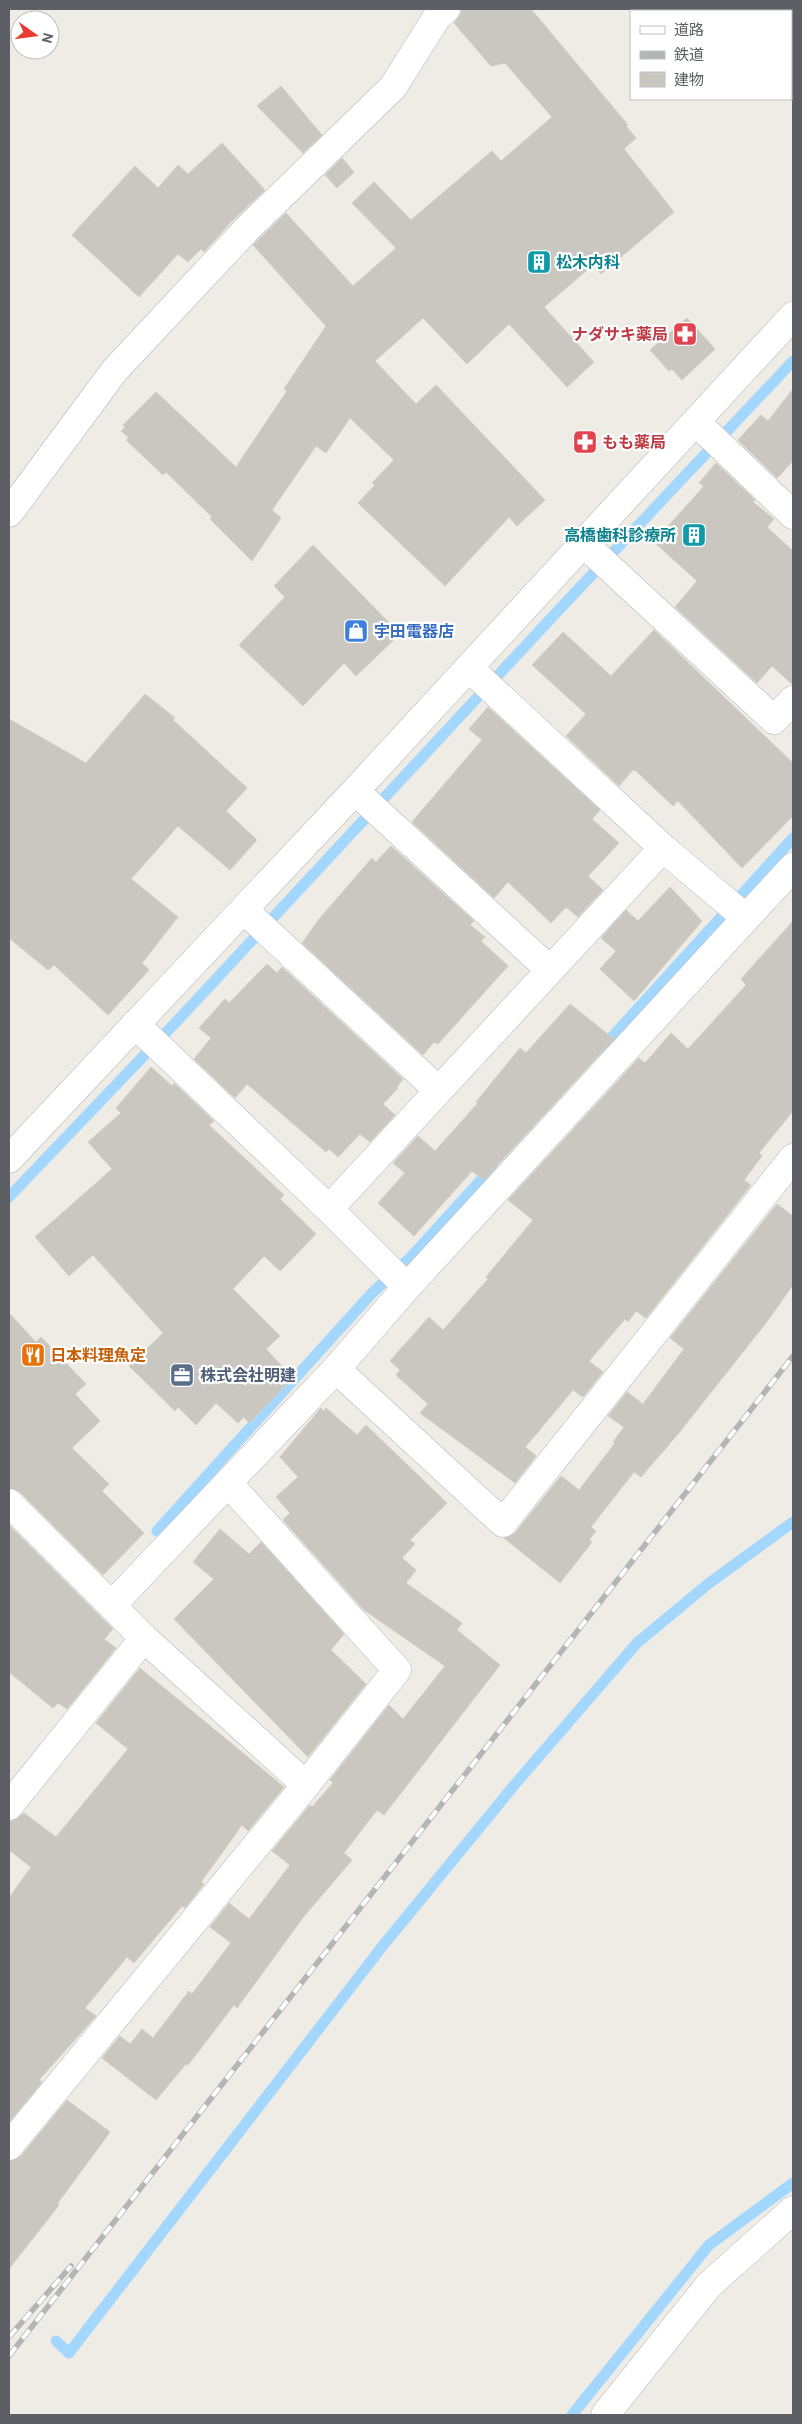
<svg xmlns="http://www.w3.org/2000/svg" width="802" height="2424" viewBox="0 0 802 2424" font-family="Overpass,'Noto Sans JP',sans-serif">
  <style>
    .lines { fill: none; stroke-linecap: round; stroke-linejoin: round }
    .stream { stroke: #a4d7fe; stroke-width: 11 }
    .building { fill: #cac7c1; stroke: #d3cec2 }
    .minor-casing { stroke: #b4b6bb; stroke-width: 29 }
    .minor { stroke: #fff; stroke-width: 28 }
    .rail-casing { stroke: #b4b5b5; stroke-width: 5.5 }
    .rail { stroke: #fff; stroke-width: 4; stroke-dasharray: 11; stroke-linecap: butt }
    .labels { text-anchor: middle; stroke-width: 4.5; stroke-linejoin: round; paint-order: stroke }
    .culture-label { font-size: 16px; font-weight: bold; fill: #0d838f; stroke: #fff; text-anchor: start }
    .health-label { font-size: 16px; font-weight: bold; fill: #be3a42; stroke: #fff; text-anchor: end }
    .shop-label { font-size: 16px; font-weight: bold; fill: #366cbe; stroke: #fff; text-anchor: start }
    .food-label { font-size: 16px; font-weight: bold; fill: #c56008; stroke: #fff; text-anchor: start }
    .service-label { font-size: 16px; font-weight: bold; fill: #4e5e75; stroke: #fff; text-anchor: start }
  </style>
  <rect width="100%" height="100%" fill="#eeece4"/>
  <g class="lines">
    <path class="stream" d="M603,1047l190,-209
      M9,1197l169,-177 376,-405 239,-254
      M157,1531l215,-238 39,-36 81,-89
      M56,2341l13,12 312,-405 135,-165 121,-140 71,-59 85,-62
      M572,2415l137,-170 84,-62"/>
  </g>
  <path class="building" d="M461,9h70l97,116 -2,1 10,12 -12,11 50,63 -73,62 -8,-9 -49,42 50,55 -27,25 -58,-63 -42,40 -44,-46 -48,43 41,43 20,-19 109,115 -28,26 -8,-9 -64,69 -87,-83 17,-18 -3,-2 22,-23 -44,-42 -24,35 -10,-7 -44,64 9,8 -29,43 -42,-42 2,-2 -46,-45 -3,3 -37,-35 3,-2 -8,-7 4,-4 -2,-2 33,-33 80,75 51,-76 -3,-2 42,-63 -73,-81 33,-32 67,73 43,-38 -44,-45 22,-21 37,38 81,-69 9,10 51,-44 -47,-54 -14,3 -37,-43 7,-9z
    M281,86l41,49 -19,18 -46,-47z
    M222,143l43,47 -33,31 -28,31 -3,-3 -13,13 -10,-8 -39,43 -67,-62 63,-69 23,22 20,-23 10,9z
    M342,158l12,14 -17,16 -12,-13z
    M687,318l28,31 -33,31 -10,-11 -3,2 -19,-21z
    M793,389v72l-16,17 -39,-38 23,-25 7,6z
    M716,463l39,37 -2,2 21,17 -7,8 26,24v134l-21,-19 -15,17 -82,-76 22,-26 -43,-39 50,-56 -5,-3z
    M313,545l87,89 -44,42 -12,-13 -41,43 -64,-61 46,-48 -11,-11z
    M654,630l139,133v53l-51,52 -64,-67 -5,5 -38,-36 -3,1 -13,15 -53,-50 20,-22 -54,-49 31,-33 48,44z
    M145,694l30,24 -2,2 74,68 -21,23 31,29 -27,30 -52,-44 -47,53 47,38 -36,46 7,7 -41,45 -54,-50 -6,5 -39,-32v-219l77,44z
    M488,707l112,103 -8,9 27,24 -31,33 15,14 -25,27 -12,-10 -15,16 -43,-41 -14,16 -82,-76 70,-82 -13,-11z
    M391,846l83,75 -4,4 15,12 -4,4 27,25 -70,78 -4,-2 -11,13 -121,-112 18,-25 52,-60 4,4z
    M670,887l32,34 -68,80 -34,-32 16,-18 -15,-13 25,-28 12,11z
    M793,921v190l-34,42 3,3 -18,24 7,5 -105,133 -10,-7 -8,11 -3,-3 -36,42 14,11 -20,25 -10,-7 -46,55 -2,2 11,9 -21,27 -95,-70 8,-9 -32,-29 4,-5 -10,-9 39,-44 14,13 45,-51 -2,-2 47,-57 -25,-20 131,-142 6,5 26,-30 17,16 58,-64 -5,-6z
    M267,964l10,9 5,-6 121,112 -6,8 1,1 -15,16 12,11 -25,27 -10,-8 -22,23 -9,-8 -3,3 -79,-68 -12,14 -41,-39 17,-21 -12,-10 26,-29 4,4z
    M570,1004l44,35 -130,141 -12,-9 -58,65 -36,-33 27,-30 -12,-10 25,-27 17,15 43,-48 -2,-1 44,-54 6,5z
    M151,1067l21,19 2,-3 40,38 -5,4 75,70 -4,4 36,35 -36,37 -16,-15 -31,33 47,47 -14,13 27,29 -44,45 -5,-6 -6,6 -22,-20 -20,22 -18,-18 -3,4 -46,-45 34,-33 -70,-78 -24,21 -34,-39 77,-68 -24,-27 33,-29 -5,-5z
    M777,1204l16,12v69l-27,38 -88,111 -37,43 -7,-5 -43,55 5,4 -7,9 3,2 -32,41 -56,-45 11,-5 46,-57 18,14 36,-47 -2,-1 11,-15 -16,-11 19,-24 16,12 41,-55 -14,-11z
    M9,1313l27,29 5,-5 45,47 -11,10 25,27 -28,27 37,36 -7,7 42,42 -41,42 -83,-83 -11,-4z
    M321,1408l3,3 2,-3 31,27 9,-10 81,78 -37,37 5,4 -13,14 14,12 -10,13 56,40 -5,7 43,35 -116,150 -7,-5 -33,43 8,7 -47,55 -68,93 -3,-3 -46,60 -2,-1 -30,36 -54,-42 18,-22 10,8 12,-15 11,9 36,-47 3,3 39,-51 -21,-16 19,-24 20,16 41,-54 -18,-14 38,-46 2,2 21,-24 -3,-3 59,-75 14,14 42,-53 -81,-56 -81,-90 7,-7 -14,-16 22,-20 -18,-20z
    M9,1525l104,104 -9,10 12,9 -49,61 -9,-6 -5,5 -44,-36z
    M220,1529l29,25 12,-12 83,92 -13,16 35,34 -58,73 -134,-138 40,-40 -21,-17z
    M140,1668l144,119 -36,44 -6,-6 -41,57 3,2 -19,24 -3,-2 -48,57 -7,-6 -42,51 11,8 -57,64 3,2 -33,40v-224l22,-31 -22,-17v-29l6,-1 9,-7 32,24 72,-88 -32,-26z
    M67,2100l43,32 -53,72 2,1 -50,64v-108l12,-5z"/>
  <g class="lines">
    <defs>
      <path id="minor" d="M696,422l97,93
        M9,513l106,-143 133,-142 145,-141 44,-70 9,-8
        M583,543l191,177 19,-20
        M355,791l195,179
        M663,848l83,70
        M793,867l-386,420 -71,82 167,154 290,-365
        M244,910l194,180
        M135,1024l194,185 334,-361 -194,-180
        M9,1159l346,-368 438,-475
        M329,1209l78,78
        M229,1484l168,186 -91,115
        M9,1503l135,135 162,147 -297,361
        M112,1605l224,-236
        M9,1806l135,-168
        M605,2415l104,-130 84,-75"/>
    </defs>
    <use href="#minor" class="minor-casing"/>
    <use href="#minor" class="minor"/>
    <defs>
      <path id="rail" d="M9,2337l62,-71
        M9,2356l784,-1000"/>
    </defs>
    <use href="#rail" class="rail-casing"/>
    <use href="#rail" class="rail"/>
  </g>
  <defs>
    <symbol id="building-square" viewBox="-11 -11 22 22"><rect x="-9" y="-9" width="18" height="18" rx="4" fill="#0f9aa8" stroke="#fff"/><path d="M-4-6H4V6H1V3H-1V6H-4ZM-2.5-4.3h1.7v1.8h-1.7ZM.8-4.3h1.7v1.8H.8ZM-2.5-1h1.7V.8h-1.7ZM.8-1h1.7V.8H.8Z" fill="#fff"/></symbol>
    <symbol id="pharmacy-square" viewBox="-11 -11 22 22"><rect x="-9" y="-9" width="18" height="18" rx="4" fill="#e0444e" stroke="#fff"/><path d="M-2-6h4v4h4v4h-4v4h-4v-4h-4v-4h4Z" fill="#fff"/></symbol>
    <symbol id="shop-square" viewBox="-11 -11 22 22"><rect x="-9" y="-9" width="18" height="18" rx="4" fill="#3f7fe0" stroke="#fff"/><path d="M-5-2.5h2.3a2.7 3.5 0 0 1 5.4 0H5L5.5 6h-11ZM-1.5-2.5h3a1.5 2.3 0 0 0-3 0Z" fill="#fff"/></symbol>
    <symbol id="restaurant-square" viewBox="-11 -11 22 22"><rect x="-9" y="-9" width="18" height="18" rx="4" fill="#e8710a" stroke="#fff"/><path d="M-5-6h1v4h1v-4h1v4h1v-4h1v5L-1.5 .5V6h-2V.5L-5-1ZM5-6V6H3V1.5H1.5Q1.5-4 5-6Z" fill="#fff"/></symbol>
    <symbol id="office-square" viewBox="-11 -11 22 22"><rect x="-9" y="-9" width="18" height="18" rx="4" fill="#5c6f8a" stroke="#fff"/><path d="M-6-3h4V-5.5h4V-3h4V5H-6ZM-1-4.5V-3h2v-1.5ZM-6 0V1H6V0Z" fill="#fff"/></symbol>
  </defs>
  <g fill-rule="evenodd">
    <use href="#building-square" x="525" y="248" width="28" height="28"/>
    <use href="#pharmacy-square" x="671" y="320" width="28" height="28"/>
    <use href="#pharmacy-square" x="571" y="428" width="28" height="28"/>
    <use href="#building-square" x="680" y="521" width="28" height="28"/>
    <use href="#shop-square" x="342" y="617" width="28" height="28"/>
    <use href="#restaurant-square" x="19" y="1341" width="28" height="28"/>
    <use href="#office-square" x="168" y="1361" width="28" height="28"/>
  </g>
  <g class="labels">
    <g class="culture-label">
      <text x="556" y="268">松木内科</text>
      <text x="676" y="541" text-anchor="end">高橋歯科診療所</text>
    </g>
    <g class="health-label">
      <text x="668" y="340">ナダサキ薬局</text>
      <text x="602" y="448" text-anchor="start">もも薬局</text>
    </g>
    <g class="shop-label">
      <text x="374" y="637">宇田電器店</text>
    </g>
    <g class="food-label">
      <text x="50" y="1361">日本料理魚定</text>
    </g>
    <g class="service-label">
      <text x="200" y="1381">株式会社明建</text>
    </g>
  </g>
  <rect width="802" height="2424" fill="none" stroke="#5c6064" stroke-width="20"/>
  <rect x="630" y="10" width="162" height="90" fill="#ffffff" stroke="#bebfc1"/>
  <rect x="640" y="26" width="25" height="8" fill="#ffffff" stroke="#bebfc1"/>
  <text x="674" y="35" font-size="15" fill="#5c6064">道路</text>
  <rect x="640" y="51" width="25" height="8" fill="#b4b5b5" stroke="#bebfc1"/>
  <text x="674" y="60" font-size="15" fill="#5c6064">鉄道</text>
  <rect x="640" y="72" width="25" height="15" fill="#cac7c1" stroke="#bebfc1"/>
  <text x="674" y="85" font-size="15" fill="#5c6064">建物</text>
  <g transform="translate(35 35) rotate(104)"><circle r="24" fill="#ffffff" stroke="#bebfc1"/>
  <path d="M0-4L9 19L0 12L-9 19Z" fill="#e73e31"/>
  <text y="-8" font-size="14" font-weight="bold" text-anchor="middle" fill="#5c6064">N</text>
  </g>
</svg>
